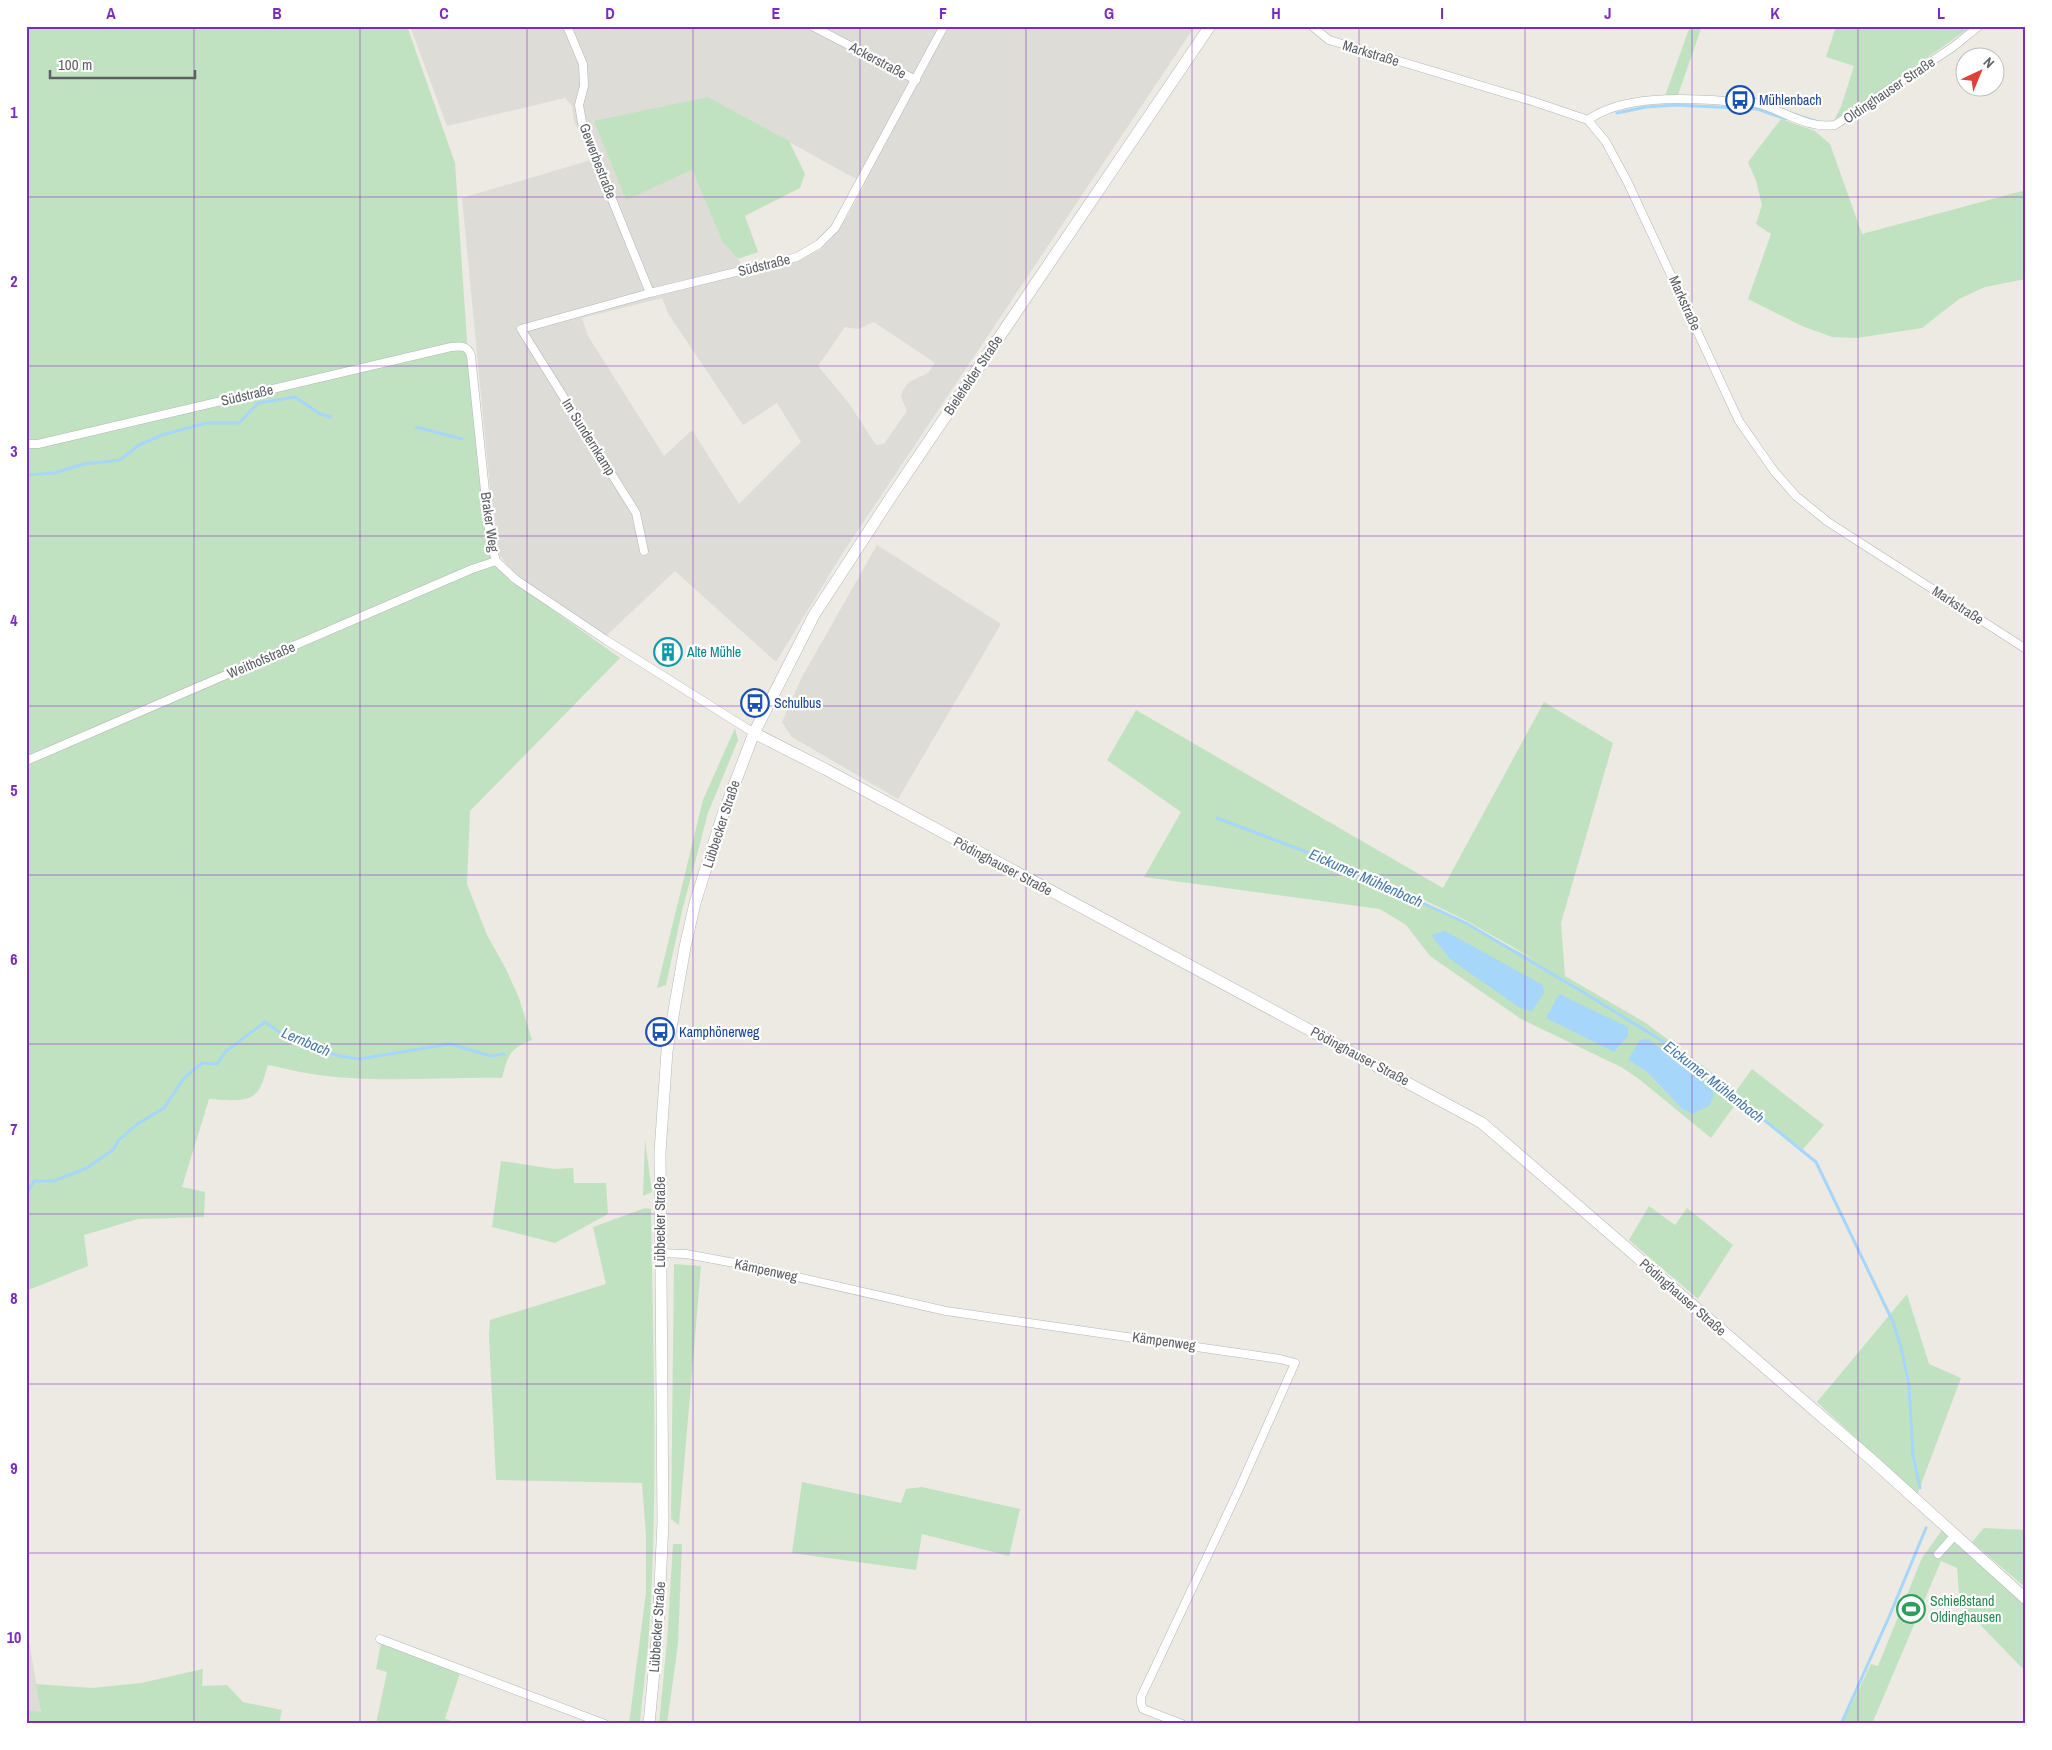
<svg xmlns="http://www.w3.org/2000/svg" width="2052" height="1750" viewBox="0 0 2052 1750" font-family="'Archivo Narrow',sans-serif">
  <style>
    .industrial { fill: #dedcd7; fill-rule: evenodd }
    .green { fill: #c1e2c0; fill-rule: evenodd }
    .water { fill: #a6d6f9 }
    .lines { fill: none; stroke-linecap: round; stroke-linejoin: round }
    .stream { stroke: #a6d6f9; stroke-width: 3 }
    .street-casing { stroke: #b3b5b9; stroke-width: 9 }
    .secondary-casing { stroke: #b4b7bc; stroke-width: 12 }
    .street { stroke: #fff; stroke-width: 8 }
    .secondary { stroke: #fff; stroke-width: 11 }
    .grid { fill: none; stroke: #7b2cbf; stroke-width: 1; stroke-opacity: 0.55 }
    .labels { text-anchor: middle; stroke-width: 4.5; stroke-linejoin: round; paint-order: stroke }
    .street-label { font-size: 14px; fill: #5b5e62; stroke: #fff }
    .transit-label { font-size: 14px; fill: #164399; stroke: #fff; text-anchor: start }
    .culture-label { font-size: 14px; fill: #0d838f; stroke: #fff; text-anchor: start }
    .leisure-label { font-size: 14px; fill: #27864d; stroke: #fff; text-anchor: start }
    .water-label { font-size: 15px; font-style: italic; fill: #4578a9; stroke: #fff }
    .neatline { fill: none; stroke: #7b2cbf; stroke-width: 2 }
    .grid-label { font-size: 16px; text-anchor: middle; font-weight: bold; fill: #7b2cbf }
  </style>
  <rect width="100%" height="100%" fill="#eceae2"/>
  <path class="industrial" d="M410,26h785l-353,528 -66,108 -101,-91 -71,67 -90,-64 -18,-24 -34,-352 129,-38 -17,-39 -2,-15 -7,-8 -118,28zM708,97l157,87 -18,33 -14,20 -13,13 -16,8 -55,19 -11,-18 -15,-16 -31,-73zM662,298l7,17 74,110 34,-22 24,39 -62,62 -47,-74 -28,26 -76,-120 -6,-18zM874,322l61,41 -7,10 -19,9 -6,8 -2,7 6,14 -23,33 -8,1 -28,-43 -30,-36 27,-39 13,2z
    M877,545l124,79 -103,175 -106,-62 -10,-15 20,-45z
    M26,1625l9,50 6,38 -15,-3z"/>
  <path class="green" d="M26,26h381l48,137 12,178 20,199 24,40 109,78 -150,153 -3,73 20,51 19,34 13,29 13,42c-23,9 -24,15 -30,38 -55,-1 -111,4 -166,-1 -23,-2 -45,-7 -68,-12 -3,8 -5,19 -10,26 -10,14 -35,8 -49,8l-27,88 23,5 -1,25 -66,2 -54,16 4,31 -62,25z
    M1690,26h12l-24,69 -13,1z
    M1836,26h136l-99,70 -39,24 7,-13 13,-41 -28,-9z
    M708,97l81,44 16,33 -5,14 -55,28 13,36 -20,7 -15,-16 -31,-73 -66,30 -32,-79z
    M1781,119l34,12 15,13 32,90 164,-44v89l-41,8 -26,12 -37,29 -65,10 -25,-1 -30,-11 -54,-27 23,-65 -15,-10 6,-19 -6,-24 -8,-19z
    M1544,702l69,41 -52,180 4,53 81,47 90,68 16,-22 72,56 -21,24 -66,-47 -26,36 -72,-59 -18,-12 -100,-48 -91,-63 -24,-31 -26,-16 -236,-32 37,-65 -74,-52 29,-50 307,178zM1373,875l92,45 74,42 -166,-86zM1628,1060l86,35 -22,19 -10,-5 -35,-37z
    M735,728l3,12 -30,73 -26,98 -16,74 -9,3 46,-188z
    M645,1140l7,52 -9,4z
    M501,1161l53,8 19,-1 1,15h32l2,31 -53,29 -63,-16z
    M1649,1206l26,19 12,-17 46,37 -35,54 -69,-59z
    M645,1208l6,1c2,136 7,273 -1,409 -2,35 -7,71 -10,106h-11l17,-132v-57l-4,-52 -146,-3 -7,-144 1,-16 116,-36 -13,-57z
    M674,1264l27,2 -22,259 -8,-6z
    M1907,1294l22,70 32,14 -44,117 -100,-93z
    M802,1482l99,21 5,-14 16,-2 98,22 -11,47 -87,-22 -6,36 -124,-17z
    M1984,1528l42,2v58l-54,-46z
    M1942,1530l84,75v67l-66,-68 -3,-36 -16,-7 -69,163h-30l29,-60 7,2 44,-108z
    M673,1544h9l-4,100 -11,80h-8l8,-83z
    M381,1643l79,30 -15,46 18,5h-87l11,-52 -11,-3z
    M203,1669l-1,17 25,-1 16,17 39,8 -3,14h-253v-14l15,2 -5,-28 56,4 49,-5z"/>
  <path class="water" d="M1445,931l98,54 1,8 -12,18 -12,-3 -70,-49 -19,-24z
    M1559,994l69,33v9l-14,16 -68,-34z
    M1648,1039l63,48 3,8 -5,11 -17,8 -10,-5 -35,-37 -19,-12 12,-20z"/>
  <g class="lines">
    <path class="stream" d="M1617,113l29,-6 29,-2 82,4 29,10
      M1793,114l25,8
      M416,427l46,12
      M26,475l28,-2 30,-9 36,-4 19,-15 23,-10 44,-12h33l19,-20 37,-6 25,17 11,3
      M1217,818l119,45 130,60 125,74 89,55 136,110 77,160 8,25 8,38 4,70 7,33
      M26,1195l8,-14h20l33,-13 26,-18 5,-9 18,-16 28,-17 20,-30 18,-15 15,1 8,-12 40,-30 23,16 51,18 20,3 91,-15 41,12 13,-2
      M1841,1724l48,-107 37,-89"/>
    <defs>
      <path id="street" d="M567,26l16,38 1,22 -5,19 4,23 67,165
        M812,26l104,54
        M1312,26l17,14 206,62 53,18 18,22 22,41 111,238 35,50 22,25 32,26 198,127
        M1588,120c34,-25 96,-22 137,-19 10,0 21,0 31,2 27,7 50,26 79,22l118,-78 26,-21
        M26,444h12l413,-97c9,-1 17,-2 20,9l19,183 6,22 19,18 91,61 148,93
        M644,551l-8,-38 -115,-184 129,-36 147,-36 22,-13 16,-16 109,-202
        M26,761l446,-192 24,-8
        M660,1253l26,1 54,10 206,47 334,48 15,4 -56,126 -98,208v6l2,6 39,15
        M1938,1554l17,-19
        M380,1639l225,85"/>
      <path id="secondary" d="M754,733l71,36 657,354 390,337 154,139
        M649,1724l9,-95 5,-107 -3,-370 7,-101 18,-104 10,-44 27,-86 32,-84 60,-118 77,-118 319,-471"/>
    </defs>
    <use href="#street" class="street-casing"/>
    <use href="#secondary" class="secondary-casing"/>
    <use href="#street" class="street"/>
    <use href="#secondary" class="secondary"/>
  </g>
  <path class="grid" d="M194,26v1698M360,26v1698M527,26v1698M693,26v1698M860,26v1698M1026,26v1698M1192,26v1698M1359,26v1698M1525,26v1698M1692,26v1698M1858,26v1698M26,197h2000M26,366h2000M26,536h2000M26,706h2000M26,875h2000M26,1044h2000M26,1214h2000M26,1384h2000M26,1553h2000"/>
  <defs>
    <symbol id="bus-ring" viewBox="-11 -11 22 22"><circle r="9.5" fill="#fff" stroke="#1a4fb4" stroke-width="1.5"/><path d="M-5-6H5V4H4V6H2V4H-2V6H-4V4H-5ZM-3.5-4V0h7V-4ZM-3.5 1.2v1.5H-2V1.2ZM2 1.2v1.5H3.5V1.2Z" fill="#1a4fb4"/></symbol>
    <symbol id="building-ring" viewBox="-11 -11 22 22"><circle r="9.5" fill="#fff" stroke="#0f9aa8" stroke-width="1.5"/><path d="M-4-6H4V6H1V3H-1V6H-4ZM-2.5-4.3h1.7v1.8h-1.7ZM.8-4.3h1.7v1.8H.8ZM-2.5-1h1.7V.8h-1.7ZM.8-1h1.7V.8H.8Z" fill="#0f9aa8"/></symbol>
    <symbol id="stadium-ring" viewBox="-11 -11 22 22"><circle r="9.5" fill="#fff" stroke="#2e9e5b" stroke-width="1.5"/><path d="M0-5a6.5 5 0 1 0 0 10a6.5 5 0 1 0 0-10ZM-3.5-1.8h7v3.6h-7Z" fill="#2e9e5b"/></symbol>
  </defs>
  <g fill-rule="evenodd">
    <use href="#bus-ring" x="1724" y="84" width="32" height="32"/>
    <use href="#building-ring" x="652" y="636" width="32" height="32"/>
    <use href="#bus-ring" x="739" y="687" width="32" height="32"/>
    <use href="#bus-ring" x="644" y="1016" width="32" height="32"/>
    <use href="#stadium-ring" x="1895" y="1593" width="32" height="32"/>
  </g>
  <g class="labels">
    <g class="street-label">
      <text transform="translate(1371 53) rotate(17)" y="5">Markstraße</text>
      <text transform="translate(878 60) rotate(28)" y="5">Ackerstraße</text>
      <text transform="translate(1889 90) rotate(-34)" y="5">Oldinghauser Straße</text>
      <text transform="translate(598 161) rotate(69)" y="5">Gewerbestraße</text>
      <text transform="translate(764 265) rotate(-14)" y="5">Südstraße</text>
      <text transform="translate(1685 303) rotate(66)" y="5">Markstraße</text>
      <text transform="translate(973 375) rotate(-56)" y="5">Bielefelder Straße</text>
      <text transform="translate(247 395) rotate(-13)" y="5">Südstraße</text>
      <text transform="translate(589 437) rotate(58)" y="5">Im Sundernkamp</text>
      <text transform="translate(490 522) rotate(82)" y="5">Braker Weg</text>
      <text transform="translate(1958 605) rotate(33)" y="5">Markstraße</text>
      <text transform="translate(261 660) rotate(-23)" y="5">Weithofstraße</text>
      <text transform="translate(721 824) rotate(-72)" y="5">Lübbecker Straße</text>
      <text transform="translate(1003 866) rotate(28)" y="5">Pödinghauser Straße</text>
      <text transform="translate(1360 1056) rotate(28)" y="5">Pödinghauser Straße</text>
      <text transform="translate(660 1222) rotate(-90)" y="5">Lübbecker Straße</text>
      <text transform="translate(766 1270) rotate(12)" y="5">Kämpenweg</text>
      <text transform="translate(1683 1297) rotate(41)" y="5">Pödinghauser Straße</text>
      <text transform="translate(1164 1341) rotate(8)" y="5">Kämpenweg</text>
      <text transform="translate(657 1627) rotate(-86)" y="5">Lübbecker Straße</text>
    </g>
    <g class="transit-label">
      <text x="1759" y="105">Mühlenbach</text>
      <text x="774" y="708">Schulbus</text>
      <text x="679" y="1037">Kamphönerweg</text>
    </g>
    <g class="culture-label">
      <text x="687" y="657">Alte Mühle</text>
    </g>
    <g class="leisure-label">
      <text x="1930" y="1606">Schießstand<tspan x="1930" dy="16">Oldinghausen</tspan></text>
    </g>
    <g class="water-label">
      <text transform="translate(1366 878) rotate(24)" y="5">Eickumer Mühlenbach</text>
      <text transform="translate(306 1042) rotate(23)" y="5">Lernbach</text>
      <text transform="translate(1714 1082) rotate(38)" y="5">Eickumer Mühlenbach</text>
    </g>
  </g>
  <rect width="2052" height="1750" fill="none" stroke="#ffffff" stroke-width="55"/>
  <g transform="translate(1980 72) rotate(44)"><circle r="24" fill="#ffffff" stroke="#bdbfc0"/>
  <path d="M0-4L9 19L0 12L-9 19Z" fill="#dc4238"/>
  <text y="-8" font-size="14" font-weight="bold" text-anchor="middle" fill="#5b5e62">N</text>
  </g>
  <path d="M50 70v8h145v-8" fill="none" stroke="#5b5e62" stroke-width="2.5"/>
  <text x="58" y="70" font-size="15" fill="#5b5e62" stroke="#ffffff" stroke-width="4" paint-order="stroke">100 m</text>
  <rect x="28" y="28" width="1996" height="1694" class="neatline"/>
  <g class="grid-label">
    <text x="111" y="19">A</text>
    <text x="277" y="19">B</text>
    <text x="444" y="19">C</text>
    <text x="610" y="19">D</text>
    <text x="776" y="19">E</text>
    <text x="943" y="19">F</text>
    <text x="1109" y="19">G</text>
    <text x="1276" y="19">H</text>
    <text x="1442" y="19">I</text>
    <text x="1608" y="19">J</text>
    <text x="1775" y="19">K</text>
    <text x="1941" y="19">L</text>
    <text x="14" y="118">1</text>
    <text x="14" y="287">2</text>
    <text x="14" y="457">3</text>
    <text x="14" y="626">4</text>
    <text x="14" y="796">5</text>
    <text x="14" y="965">6</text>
    <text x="14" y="1135">7</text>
    <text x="14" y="1304">8</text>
    <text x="14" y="1474">9</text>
    <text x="14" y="1643">10</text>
  </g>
</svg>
